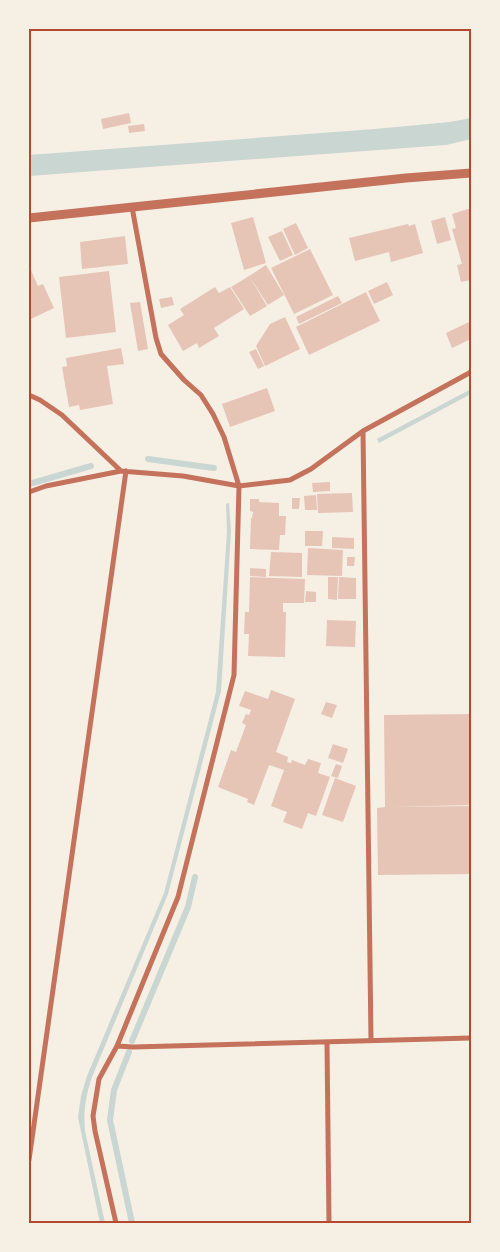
<svg xmlns="http://www.w3.org/2000/svg" width="500" height="1252" viewBox="0 0 500 1252" font-family="'IBM Plex Sans',sans-serif">
  <style>
    .water { fill: #c9d6d2 }
    .lines { fill: none; stroke-linecap: round; stroke-linejoin: round }
    .stream { stroke: #c9d6d2; stroke-width: 6 }
    .building { fill: #e6c5b7 }
    .minor { stroke: #c5725c; stroke-width: 5 }
    .tertiary { stroke: #c5725c; stroke-width: 9 }
    .neatline { fill: none; stroke: #b5482f; stroke-width: 2 }
  </style>
  <rect width="100%" height="100%" fill="#f6efe4"/>
  <path class="water" d="M471,118v21l-25,6 -417,31v-21l346,-26 75,-7z
    M471,389v5l-92,49 -2,-4z
    M229,503l2,28 -10,160 -53,203 -76,183c-6,18 -9,34 -7,54l20,92h-5l-22,-106 3,-21 6,-20 77,-183 52,-201 11,-160 -1,-28z"/>
  <g class="lines">
    <path class="stream" d="M148,459l66,9
      M29,484l62,-18
      M132,1041l56,-134 7,-30
      M129,1052l-15,38 -4,30 22,103"/>
  </g>
  <path class="building" d="M129,113l2,10 -28,6 -2,-10z
    M144,124l1,7 -16,2 -1,-7z
    M471,208v72l-10,2 -4,-17 5,-1 -10,-35 4,-1 -4,-14z
    M253,217l13,46 -22,7 -13,-47z
    M445,217l6,23 -14,4 -6,-23z
    M296,223l12,25 -13,7 -12,-26z
    M408,224l1,2 6,-2 8,29 -32,9 -2,-10 -34,9 -6,-23z
    M282,231l11,24 -13,6 -12,-24z
    M125,236l3,28 -46,5 -2,-27z
    M310,249l23,46 -39,19 -23,-46z
    M266,265l18,30 -16,10 -19,-29z
    M29,266l9,20 5,-2 11,24 -25,12z
    M109,271l7,61 -50,6 -7,-61z
    M249,276l18,30 -17,10 -19,-29z
    M387,282l6,13 -19,9 -6,-13z
    M215,287l4,6 11,-6 14,22 -30,19 5,8 -20,12 -2,-5 -14,8 -15,-26 16,-10 -4,-6z
    M366,292l14,29 -71,34 -13,-28z
    M338,296l4,7 -43,21 -3,-7z
    M172,297l2,8 -13,3 -2,-9z
    M140,302l8,47 -10,2 -8,-48z
    M285,317l15,32 -35,17 -9,-20 14,-22z
    M471,321v18l-19,9 -6,-15z
    M121,348l3,16 -17,2 6,38 -33,6 -1,-5 -10,2 -7,-40 5,-1 -1,-8z
    M256,349l8,17 -6,3 -9,-17z
    M267,388l8,23 -45,16 -8,-23z
    M330,482v9l-17,1 -1,-9z
    M352,493l1,19 -35,1 -1,-19z
    M316,495l1,15h-12l-1,-14z
    M292,498h8l-1,11h-7z
    M250,499h9v3l20,1v13h7l-1,19h-5l-1,15 -29,-1 1,-31h1l1,-6 -3,-1z
    M305,531h18l-1,15h-17z
    M332,537l22,1v11l-22,-1z
    M308,548l35,2 -1,26 -35,-1z
    M271,552l31,1v24l-33,-1z
    M347,557h8l-1,9h-7z
    M250,568l16,1v8l-16,-1z
    M250,577l55,2 -1,24h-21v9h3l-1,45 -37,-1 1,-22h-5l1,-22h4z
    M328,577h10l-1,23 -9,-1z
    M339,577l17,1v21h-18z
    M306,591l10,1v10h-11z
    M327,620l29,1 -1,26 -29,-1z
    M271,690l24,9 -19,53 12,5 -1,5 4,1 1,-3 13,5 3,-6 13,4 -3,10 12,4 -14,39 -8,-3 -6,16 -19,-7 4,-10 -16,-6 13,-36 -15,-5 -15,40 -7,-3 1,-3 -30,-12 13,-37 5,2 10,-27 -4,-2 4,-9 3,1 2,-5 -12,-4 6,-15 23,8z
    M326,702l11,3 -5,13 -11,-4z
    M471,714v91l-81,2 81,-1v68l-93,1 -1,-67 8,-1 -1,-92z
    M333,744l15,5 -5,14 -15,-5z
    M336,764l6,2 -4,12 -7,-2z
    M335,778l21,8 -13,36 -21,-7z"/>
  <g class="lines">
    <path class="minor" d="M29,395l11,5 22,15 59,56 62,5 56,10 51,-6 21,-11 52,-38 108,-59
      M363,431l8,609
      M29,492l17,-6 75,-15
      M327,1043l2,180
      M117,1046l16,1 338,-9
      M29,1160l97,-689
      M116,1223l-21,-92 -2,-15 6,-37 18,-33 61,-149 56,-222 5,-189 -15,-49 -11,-23 -12,-19 -17,-15 -23,-26 -5,-16 -24,-131"/>
    <path class="tertiary" d="M29,218l377,-40 65,-5"/>
  </g>
  <rect width="500" height="1252" fill="none" stroke="#f6efe4" stroke-width="60"/>
  <rect x="30" y="30" width="440" height="1192" class="neatline"/>
</svg>
